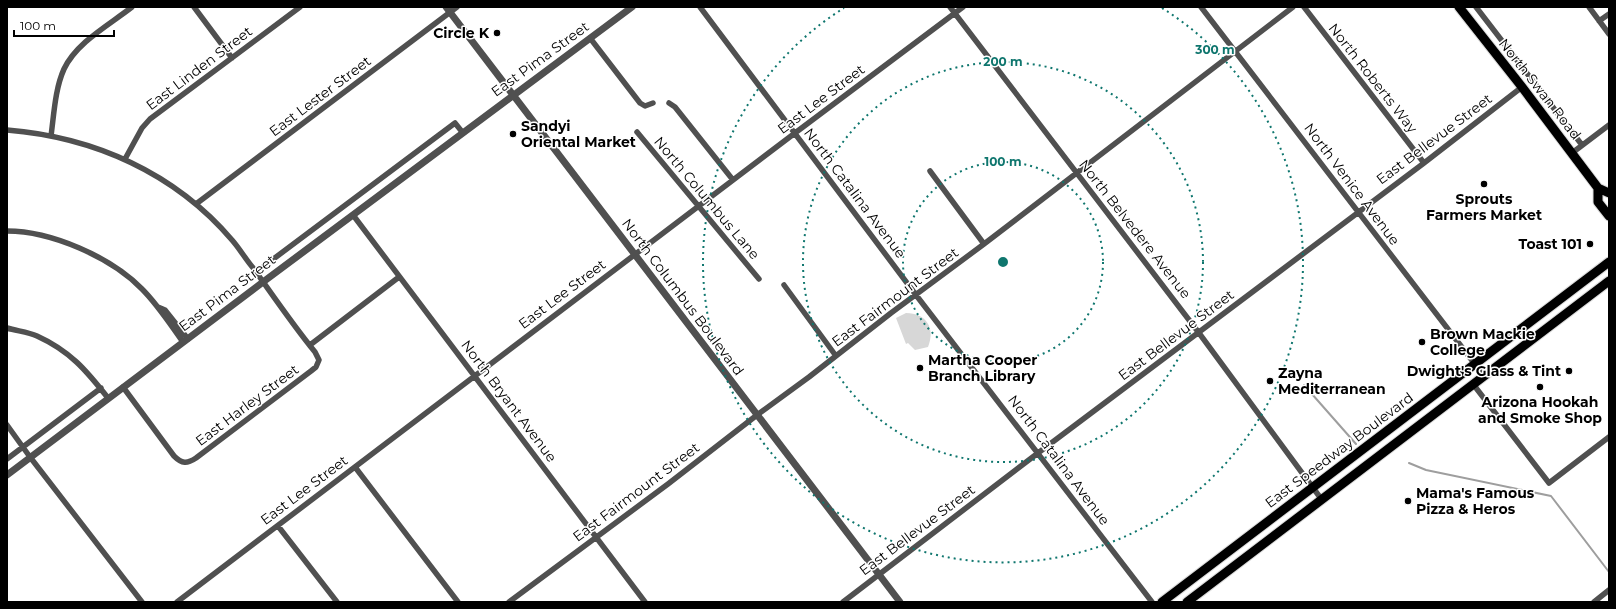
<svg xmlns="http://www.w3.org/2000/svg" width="1616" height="609" viewBox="0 0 1616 609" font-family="Montserrat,sans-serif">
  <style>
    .green { fill: #d7d7d7 }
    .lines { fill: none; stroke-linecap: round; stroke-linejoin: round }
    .stream { stroke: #9e9e9e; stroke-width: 2 }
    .primary-casing { stroke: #dbdbdb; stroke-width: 11 }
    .minor { stroke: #505050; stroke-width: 5.5 }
    .tertiary { stroke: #505050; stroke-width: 7 }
    .primary { stroke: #000; stroke-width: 9 }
    .ring { fill: none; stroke: #0f766e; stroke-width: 2; stroke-dasharray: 2 4 }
    .poi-dot { fill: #000; stroke: #fff; stroke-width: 1.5 }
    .labels { text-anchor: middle; stroke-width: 3; stroke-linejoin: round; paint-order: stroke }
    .poi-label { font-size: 14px; font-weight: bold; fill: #000; stroke: #fff; text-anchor: start }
    .street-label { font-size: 14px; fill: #000; stroke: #fff }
    .centre { fill: #0f766e; stroke: #fff; stroke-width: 2 }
    .ring-label { font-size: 12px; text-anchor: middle; font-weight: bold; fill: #0f766e; stroke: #fff; stroke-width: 3; stroke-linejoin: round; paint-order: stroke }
  </style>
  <rect width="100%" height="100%" fill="#fff"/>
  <path class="green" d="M906,313c20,0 30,15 22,34l-13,3 -7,-7 -2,1 -10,-26z"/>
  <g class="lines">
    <path class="stream" d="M1304,385l52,59
      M1409,463l17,7 125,26 58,76"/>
    <defs>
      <path id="primary" d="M1459,7l63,80 76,101 11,5
        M1598,188v14l11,14
        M1162,602l447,-340
        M1187,602l422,-321"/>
    </defs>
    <use href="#primary" class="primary-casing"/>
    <path class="minor" d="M194,7l38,51
      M700,7l216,288 236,307
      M950,7l249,326 123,167
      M1201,7l283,369
      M1304,7l120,156
      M1476,7l106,138
      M1589,7l20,27
      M1599,21l10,-7
      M590,38l50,65 5,3 8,-3
      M669,103l6,4 58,73
      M7,130c87,7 168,43 225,110 8,9 14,20 22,29 20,28 39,56 61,83l4,8 -3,7 -5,4 -115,87c-9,6 -14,6 -22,-2l-51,-69
      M637,132l122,147
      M51,136c3,-22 4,-47 13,-67 13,-27 45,-44 68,-62
      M1572,153l37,-28
      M125,159l17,-31 8,-9 150,-112
      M930,171l54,73
      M196,204l261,-197
      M353,215l292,387
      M7,231c44,0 104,26 135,58 16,16 28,35 41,53
      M256,272l199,-149 8,10
      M784,285l52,71
      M158,307l7,3 23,29
      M7,328c10,3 21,4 30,8 33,15 49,34 71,62
      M310,345l89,-68
      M1473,384l76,99 60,-46
      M7,425l23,32 112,145
      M7,459l94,-71
      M355,467l103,135
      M278,526l59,76
      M177,602l618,-469 168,-126
      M509,602l159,-118 89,-69 52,-38 82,-64 93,-69 309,-237
      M843,602l195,-149 386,-290 98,-76
      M1594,602l15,-12"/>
    <path class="tertiary" d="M446,7l454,595
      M7,475l256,-193 369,-275"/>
    <use href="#primary" class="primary"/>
  </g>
  <g class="ring">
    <circle cx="1003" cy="262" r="100"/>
    <circle cx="1003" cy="262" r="200"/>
    <path d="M1162 8A300 300 0 1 1 844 8"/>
  </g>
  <g class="poi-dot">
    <circle cx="497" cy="33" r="4"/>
    <circle cx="513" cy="134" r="4"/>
    <circle cx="1484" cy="184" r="4"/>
    <circle cx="1590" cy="244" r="4"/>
    <circle cx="1422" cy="342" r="4"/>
    <circle cx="920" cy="368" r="4"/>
    <circle cx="1569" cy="371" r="4"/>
    <circle cx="1270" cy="381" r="4"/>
    <circle cx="1540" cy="387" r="4"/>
    <circle cx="1408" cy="501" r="4"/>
  </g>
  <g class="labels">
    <g class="poi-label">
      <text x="489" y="38" text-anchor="end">Circle K</text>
      <text x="521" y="131">Sandyi<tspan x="521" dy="16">Oriental Market</tspan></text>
      <text x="1484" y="204" text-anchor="middle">Sprouts<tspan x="1484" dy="16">Farmers Market</tspan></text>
      <text x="1582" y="249" text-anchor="end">Toast 101</text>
      <text x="1430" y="339">Brown Mackie<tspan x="1430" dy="16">College</tspan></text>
      <text x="928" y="365">Martha Cooper<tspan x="928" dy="16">Branch Library</tspan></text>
      <text x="1561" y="376" text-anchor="end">Dwight's Glass &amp; Tint</text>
      <text x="1278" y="378">Zayna<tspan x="1278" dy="16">Mediterranean</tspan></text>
      <text x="1540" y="407" text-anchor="middle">Arizona Hookah<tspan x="1540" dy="16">and Smoke Shop</tspan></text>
      <text x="1416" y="498">Mama's Famous<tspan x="1416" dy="16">Pizza &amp; Heros</tspan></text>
    </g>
    <g class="street-label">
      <text transform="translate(540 59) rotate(-36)" y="5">East Pima Street</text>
      <text transform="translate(199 68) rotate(-37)" y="5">East Linden Street</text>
      <text transform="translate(1373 78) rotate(52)" y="5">North Roberts Way</text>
      <text transform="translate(1540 89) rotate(52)" y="5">North Swan Road</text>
      <text transform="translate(320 96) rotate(-37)" y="5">East Lester Street</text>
      <text transform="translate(821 99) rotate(-37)" y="5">East Lee Street</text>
      <text transform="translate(1434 139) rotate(-37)" y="5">East Bellevue Street</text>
      <text transform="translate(1352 184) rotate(53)" y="5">North Venice Avenue</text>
      <text transform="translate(855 193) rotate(53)" y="5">North Catalina Avenue</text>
      <text transform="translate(707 198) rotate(50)" y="5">North Columbus Lane</text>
      <text transform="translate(1135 229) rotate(52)" y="5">North Belvedere Avenue</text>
      <text transform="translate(227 293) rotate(-37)" y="5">East Pima Street</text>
      <text transform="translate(562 294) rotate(-37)" y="5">East Lee Street</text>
      <text transform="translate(683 297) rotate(53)" y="5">North Columbus Boulevard</text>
      <text transform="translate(895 297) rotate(-37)" y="5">East Fairmount Street</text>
      <text transform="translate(1176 335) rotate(-37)" y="5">East Bellevue Street</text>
      <text transform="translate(509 401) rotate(53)" y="5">North Bryant Avenue</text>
      <text transform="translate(247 405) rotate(-37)" y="5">East Harley Street</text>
      <text transform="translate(1339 450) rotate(-37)" y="5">East Speedway Boulevard</text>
      <text transform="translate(1059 460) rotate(53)" y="5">North Catalina Avenue</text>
      <text transform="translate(304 490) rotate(-37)" y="5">East Lee Street</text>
      <text transform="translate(636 492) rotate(-37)" y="5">East Fairmount Street</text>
      <text transform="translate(917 530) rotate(-37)" y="5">East Bellevue Street</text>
    </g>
  </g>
  <circle cx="1003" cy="262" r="6" class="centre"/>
  <g class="ring-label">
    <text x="1215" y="54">300 m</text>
    <text x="1003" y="66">200 m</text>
    <text x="1003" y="166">100 m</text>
  </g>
  <rect width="1616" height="609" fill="none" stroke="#000000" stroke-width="16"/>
  <path d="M14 30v6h100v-6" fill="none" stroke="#000000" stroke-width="2"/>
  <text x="20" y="30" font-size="12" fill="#000000" stroke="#ffffff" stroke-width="3" paint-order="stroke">100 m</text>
</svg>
